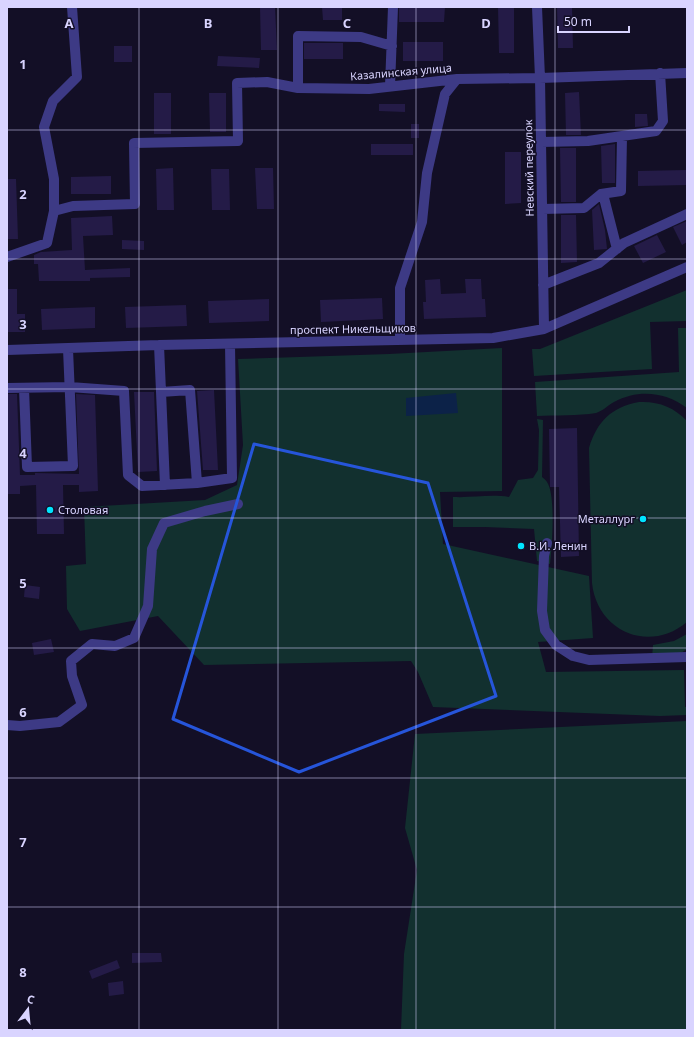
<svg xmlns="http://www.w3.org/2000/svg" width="694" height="1037" viewBox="0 0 694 1037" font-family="'Noto Sans',sans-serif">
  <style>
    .green { fill: #12302f }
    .water { fill: #0c2248 }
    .building { fill: #241b47 }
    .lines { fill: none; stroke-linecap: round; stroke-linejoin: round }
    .minor { stroke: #3d3a85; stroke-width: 10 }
    .marked { fill: none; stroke: #2655da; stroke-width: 3; stroke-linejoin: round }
    .grid { fill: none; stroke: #d9d4ff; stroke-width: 1; stroke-opacity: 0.55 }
    .poi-dot { fill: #00e5ff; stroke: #130f26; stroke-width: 1.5 }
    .labels { text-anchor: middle; stroke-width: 3; stroke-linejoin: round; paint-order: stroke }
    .street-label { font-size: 11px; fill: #d9d4ff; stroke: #130f26 }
    .poi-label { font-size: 11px; fill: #d9d4ff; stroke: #130f26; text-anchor: start }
    .grid-label { font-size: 13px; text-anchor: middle; font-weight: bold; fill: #d9d4ff; stroke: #130f26; stroke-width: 3; stroke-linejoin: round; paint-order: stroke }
  </style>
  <rect width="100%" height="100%" fill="#130f26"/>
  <path class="green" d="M687,290v31l-37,1 2,47 -118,7 -2,-27h8z
    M678,328h9v80c-22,-16 -48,-19 -73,-6 -6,3 -11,9 -18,11 -17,3 -41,2 -59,3l-2,-34 144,-10z
    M502,348v143l-62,1 3,52 146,32 4,62 -55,4 8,30 138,-2 1,37h2v8l-27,1 -227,-9 -15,-35 -7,-11 -207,4 -46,-49 -78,15 -13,-22 -1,-43 20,-2 -2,-57 121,-7 32,-15 6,-40 -5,-86 151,-5z
    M639,402c19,-1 35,5 48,19v201c-38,32 -90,9 -95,-39l-3,-135c8,-27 23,-41 50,-46z
    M537,419l6,1 -1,57c2,2 4,3 5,5 9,13 5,65 3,82l-13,-3 -3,-32 -49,-2h-32v-30c19,1 37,-3 56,0l9,-17 15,-2 5,-8 1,-40z
    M687,634v15l-12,8 -23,1 1,-13 21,-4z
    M687,721v309h-286l3,-76 13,-84 -12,-42 10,-94z"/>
  <path class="water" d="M456,393l2,20 -52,3v-18z"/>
  <path class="building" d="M260,7h15l2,43h-16z
    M322,7h20v13h-19z
    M399,7h46l-1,15h-45z
    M498,7h16v46h-15z
    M557,7h15l1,41h-15z
    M403,42h40v19h-40z
    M304,43h39v16h-39z
    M114,46h18v16h-18z
    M218,56l42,2 -1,10 -42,-2z
    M579,92l2,43h-15l-1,-42z
    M154,93h17v41h-17z
    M209,93h17v39h-16z
    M379,104h26v8l-26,-1z
    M635,114h12l1,12 -13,1z
    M411,124h8v14h-8z
    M371,144h42v11h-42z
    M615,144v39h-13l-1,-37z
    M560,148h16v54h-15z
    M505,152h16v51l-16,1z
    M173,168l1,42h-17l-1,-41z
    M255,168h18l1,41h-17z
    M211,169h18l1,41h-18z
    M687,170v15l-49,1v-15z
    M111,176v18h-40v-17z
    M7,179h9l2,60h-11z
    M599,204l6,26 2,19 -13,1 -2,-40z
    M561,215h15l1,47 -16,1z
    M112,216l1,19 -30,1 2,34 45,-2v9l-40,1v3h-51l-1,-17h-4v-9l7,-3 31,-2 -1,-32z
    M687,221v21l-5,3 -9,-18z
    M657,235l9,17 -23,11 -9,-17z
    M122,240l22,1v9l-22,-1z
    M440,279l1,15 25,-1 -1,-14h16l1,20h3l1,18 -62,2 -1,-17h3l-1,-22z
    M7,289h10v25h8v18h-18z
    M382,298l1,21 -62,3 -1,-22z
    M269,299v22l-60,2 -1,-22z
    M186,305l1,21 -61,2 -1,-21z
    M95,307v21l-53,2 -1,-21z
    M214,390l4,80h-15l-6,-79z
    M134,392h20l3,79 -19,1z
    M7,394h10l3,81h15v-2l44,1 -3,-80 19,1 3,96 -19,1v-7h-16l1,49h-27l-1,-49 -16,1v8h-13z
    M577,428l2,128 -18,1 -2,-70h-9l-1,-58z
    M25,585l15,2 -1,12 -15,-2z
    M51,639l3,13 -20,3 -2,-12z
    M132,953h29l1,9 -30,1z
    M117,960l3,8 -28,11 -3,-8z
    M123,981l1,13 -15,2 -1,-13z"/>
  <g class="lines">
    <path class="minor" d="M537,7l3,71 4,251
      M390,86l3,-79
      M298,88v-52l63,1 31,9
      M541,142l47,-1 68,-10 7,-10 -3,-48
      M603,194l14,55
      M542,209l42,-1 17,-14 20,-3 1,-54
      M54,211v-32l-10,-52 9,-26 24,-24 -5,-70
      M7,257l40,-14 7,-32 19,-5 62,-2 -1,-61 104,-2 -1,-58 30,-1 31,6 71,1 88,-10 83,-1 147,-5
      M543,285l56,-22 25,-20 63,-29
      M400,340v-52l22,-66 5,-49 18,-79 12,-15
      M159,345l6,140
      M7,350l152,-5 334,-7 51,-9 143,-62
      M7,388l63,-1 54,4 4,84 14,11 55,-3 35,-5 -2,-134
      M24,388l3,79 46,-1 -5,-117
      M161,392l29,-2 7,93
      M547,543l-3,13 -2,55 3,19 11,15 17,11 16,4 98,-3
      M7,725l13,1 39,-4 23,-17 -10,-29 -1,-15 21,-17 23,2 19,-8 14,-32 4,-57 12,-26 41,-12 33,-7"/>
  </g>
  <path class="marked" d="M254,444l174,39 68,213 -197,76 -126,-53z"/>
  <path class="grid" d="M139,7v1023M278,7v1023M416,7v1023M555,7v1023M7,130h680M7,259h680M7,389h680M7,518h680M7,648h680M7,778h680M7,907h680"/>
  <g class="poi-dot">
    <circle cx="50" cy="510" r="4"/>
    <circle cx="643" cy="519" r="4"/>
    <circle cx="521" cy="546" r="4"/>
  </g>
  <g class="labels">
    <g class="street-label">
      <text transform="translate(401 72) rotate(-5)" y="4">Казалинская улица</text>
      <text transform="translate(529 168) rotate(-91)" y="4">Невский переулок</text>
      <text transform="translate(353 329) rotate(-1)" y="4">проспект Никельщиков</text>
    </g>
    <g class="poi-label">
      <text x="58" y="514">Столовая</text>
      <text x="635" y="523" text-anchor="end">Металлург</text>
      <text x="529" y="550">В.И. Ленин</text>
    </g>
  </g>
  <g class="grid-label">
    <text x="69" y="28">A</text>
    <text x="208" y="28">B</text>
    <text x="347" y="28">C</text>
    <text x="486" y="28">D</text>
    <text x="23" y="69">1</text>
    <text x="23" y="199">2</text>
    <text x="23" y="329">3</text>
    <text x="23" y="458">4</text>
    <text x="23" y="588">5</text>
    <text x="23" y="717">6</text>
    <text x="23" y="847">7</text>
    <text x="23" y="977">8</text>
  </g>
  <rect width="694" height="1037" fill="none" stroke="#d9d4ff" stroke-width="16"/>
  <g transform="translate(28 1009) rotate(16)" stroke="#130f26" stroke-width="3" paint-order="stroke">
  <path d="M0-3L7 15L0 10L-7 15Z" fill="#d9d4ff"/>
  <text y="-6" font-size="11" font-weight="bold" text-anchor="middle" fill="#d9d4ff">С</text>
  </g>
  <path d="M558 26v6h71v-6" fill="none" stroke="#d9d4ff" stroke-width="2"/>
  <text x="564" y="26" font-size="12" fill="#d9d4ff" stroke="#130f26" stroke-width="3" paint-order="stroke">50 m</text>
</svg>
